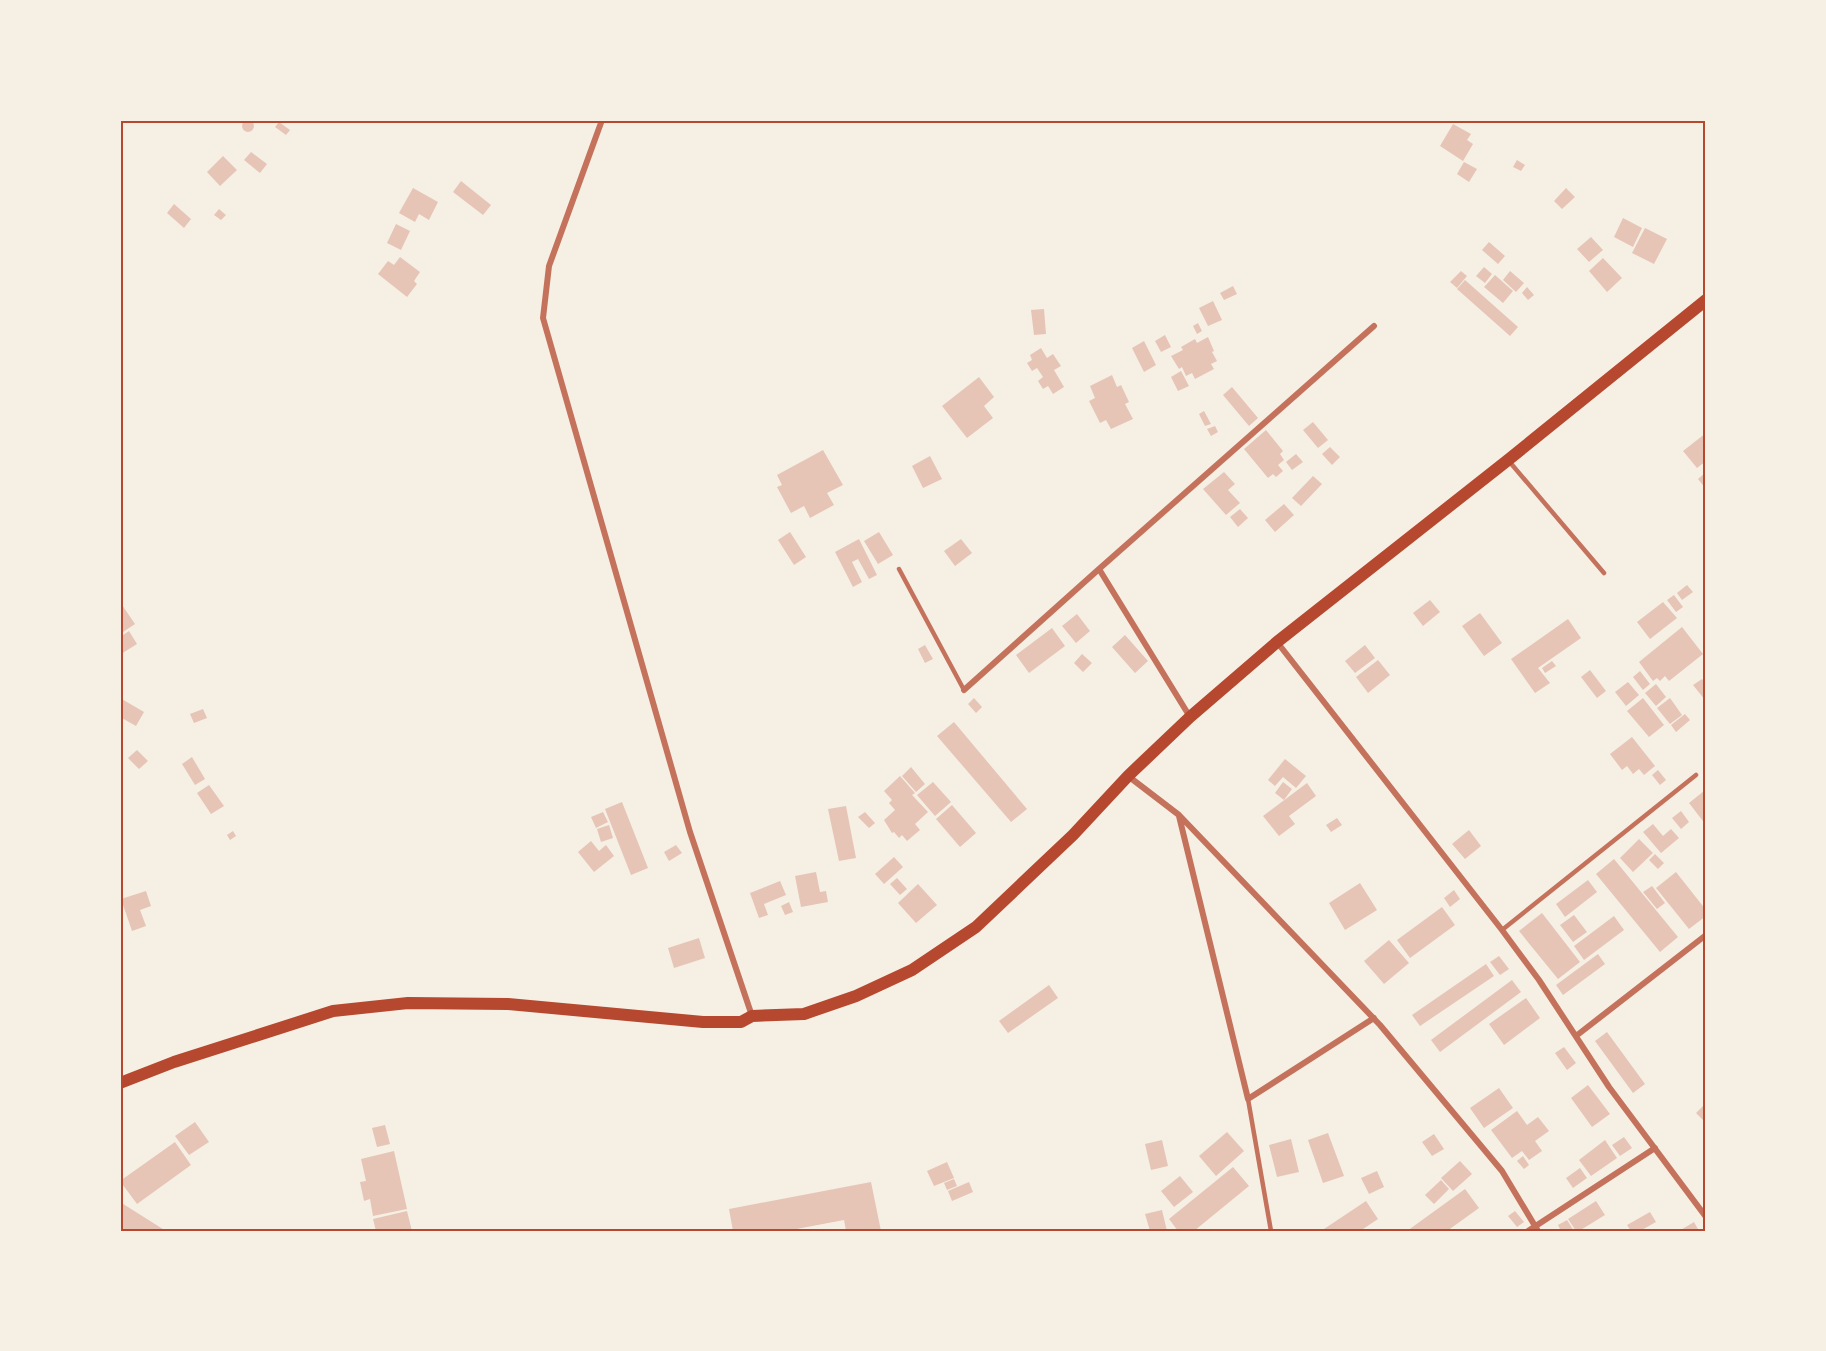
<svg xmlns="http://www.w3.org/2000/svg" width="1826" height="1351" viewBox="0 0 1826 1351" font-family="'Zilla Slab',serif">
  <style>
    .building { fill: #e6c5b7 }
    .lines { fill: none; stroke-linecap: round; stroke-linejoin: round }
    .service { stroke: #c5725c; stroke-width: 4.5 }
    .minor { stroke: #c5725c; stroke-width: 6 }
    .secondary { stroke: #b5482f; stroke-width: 12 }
    .neatline { fill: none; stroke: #b5482f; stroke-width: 2 }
  </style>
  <rect width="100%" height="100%" fill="#f6efe4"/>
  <path class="building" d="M242 126a6 6 0 1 1 12 0a6 6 0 1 1-12 0Z
    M279,122l11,8 -4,5 -11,-8z
    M1453,124l18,10 -4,6 6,4 -10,17 -23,-15z
    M251,152l16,12 -7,9 -16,-13z
    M223,156l14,14 -17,16 -13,-14z
    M1517,160l8,5 -4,6 -8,-4z
    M1464,162l13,7 -8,13 -12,-8z
    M461,181l30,24 -8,10 -30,-23z
    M413,188l25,14 -9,18 -10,-6 -4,8 -16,-9z
    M1566,188l9,9 -13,12 -8,-8z
    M174,204l17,15 -7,9 -17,-15z
    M219,209l7,6 -5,5 -7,-5z
    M1623,218l19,10 -9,19 -19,-10z
    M396,224l14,7 -9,19 -14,-7z
    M1645,228l22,11 -13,25 -22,-11z
    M1591,237l12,13 -14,12 -12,-13z
    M1489,242l16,14 -7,8 -16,-14z
    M400,257l20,15 -6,9 3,3 -10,13 -29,-23 10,-13 6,4z
    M1603,258l19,20 -15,14 -18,-21z
    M1484,267l8,7 -7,9 -9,-7z
    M1461,271l6,5 -10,12 -7,-6z
    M1510,271l14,12 -8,9 -13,-12z
    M1495,275l18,16 -10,12 -19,-16z
    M1465,280l53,47 -8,9 -53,-47z
    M1233,286l4,8 -13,6 -4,-7z
    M1527,287l7,8 -6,5 -6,-7z
    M1213,301l9,19 -14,6 -9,-18z
    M1044,309l2,25 -12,1 -3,-25z
    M1198,323l4,8 -5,3 -4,-8z
    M1165,335l6,12 -10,5 -6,-11z
    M1208,337l6,14 -2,1 5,9 -6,3 3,5 -19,10 -3,-6 -6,3 -4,-9 -3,2 -8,-13 12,-6 -2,-3 14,-8 2,4z
    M1144,341l12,24 -12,7 -12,-24z
    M1041,348l6,10 6,-4 8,12 -7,4 10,17 -11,7 -5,-8 -5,3 -5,-8 5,-4 -6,-9 -5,3 -5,-8 5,-3 -2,-5z
    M1181,371l8,15 -11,5 -7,-14z
    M1112,375l5,12 4,-2 8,17 -4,2 8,15 -22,10 -5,-9 -6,3 -11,-22 6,-3 -5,-12z
    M979,377l15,20 -10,9 9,12 -26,20 -25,-32z
    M1232,387l26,31 -9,8 -26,-31z
    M1204,411l7,13 -6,2 -6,-12z
    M1313,422l15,18 -10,8 -15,-18z
    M1215,426l3,6 -7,4 -4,-7z
    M1266,430l17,21 -3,3 4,6 -6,5 5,6 -7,6 -3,-3 -5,4 -24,-29z
    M1706,433v28l-9,7 -14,-17z
    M1330,447l10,10 -8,8 -10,-11z
    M823,450l20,35 -16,8 7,12 -24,13 -6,-12 -13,7 -14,-26 5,-2 -5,-10z
    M1296,454l7,8 -11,8 -6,-8z
    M930,456l12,23 -19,9 -11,-22z
    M1224,472l11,12 -7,6 12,13 -14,12 -23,-26z
    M1706,472v17l-8,-10z
    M1313,476l9,8 -21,22 -9,-8z
    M1284,504l10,11 -19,17 -10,-12z
    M1240,509l8,9 -10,9 -8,-10z
    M790,532l16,25 -12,8 -16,-25z
    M879,532l14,23 -15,9 -14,-23z
    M859,539l18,36 -8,4 -11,-20 -6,3 10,20 -9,5 -18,-35z
    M961,539l11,14 -17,13 -11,-15z
    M1687,585l6,7 -11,8 -5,-7z
    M1674,595l9,12 -7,5 -9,-12z
    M1430,600l10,12 -17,14 -10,-13z
    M120,602l15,22 -15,10z
    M1663,602l14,16 -27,21 -13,-17z
    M1480,613l22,30 -18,13 -22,-30z
    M1077,614l13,17 -14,12 -14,-17z
    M1568,619l13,19 -43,30 12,15 -15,10 -24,-34z
    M1682,627l21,27 -34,27 -4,-5 -5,5 -3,-3 -4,3 -14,-19z
    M1052,628l13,18 -36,27 -13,-18z
    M129,631l8,13 -16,10 -1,-17z
    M1125,635l23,26 -13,12 -23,-26z
    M925,645l8,14 -8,4 -7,-14z
    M1365,645l10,13 -20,15 -10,-12z
    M1082,654l10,9 -9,9 -9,-9z
    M1378,660l12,15 -22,18 -12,-16z
    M1552,661l4,5 -11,7 -3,-5z
    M1590,670l16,21 -9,7 -16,-21z
    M1640,671l10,13 -7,6 -10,-13z
    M1702,679l4,5 -1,16 -12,-15z
    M1628,682l11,13 -13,11 -11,-14z
    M1656,684l10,13 -10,9 -11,-13z
    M120,698l24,14 -8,14 -16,-9z
    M974,698l8,9 -6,6 -8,-9z
    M1643,698l21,27 -15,12 -22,-26z
    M1670,698l12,17 -12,9 -13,-16z
    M203,709l4,9 -13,5 -4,-9z
    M1685,714l5,6 -14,12 -5,-7z
    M954,722l73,87 -16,13 -74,-86z
    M1632,737l23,29 -11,9 -5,-6 -6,5 -6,-8 -5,4 -12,-16z
    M137,750l11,11 -9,8 -11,-11z
    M192,757l13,22 -10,6 -13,-21z
    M1285,759l21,17 -10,12 -13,-11 -8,9 -7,-6z
    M911,767l14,17 -9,8 -14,-16z
    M1658,770l8,10 -6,5 -8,-10z
    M900,776l15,17 -3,2 16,17 -13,12 5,6 -13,11 -5,-6 -3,3 -5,-6 -2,1 -8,-13 11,-10 -6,-7 3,-3 -8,-9z
    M933,782l18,20 -16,14 -18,-21z
    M1283,782l9,7 -8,11 -9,-7z
    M1307,783l9,13 -27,20 6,8 -16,12 -16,-20z
    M209,785l15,21 -13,8 -14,-21z
    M1704,791l2,2v32l-17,-22z
    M622,802l26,66 -17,7 -26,-66z
    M952,805l24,28 -16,14 -24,-28z
    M846,806l10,52 -17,3 -11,-52z
    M1681,811l8,11 -8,7 -9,-11z
    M603,812l5,10 -12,6 -5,-11z
    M865,812l10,11 -6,5 -11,-11z
    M1337,818l5,7 -11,7 -5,-7z
    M1653,824l10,12 8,-7 8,9 -18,15 -18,-21z
    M609,825l4,13 -12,4 -4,-13z
    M1469,830l12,16 -16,13 -13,-15z
    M233,831l3,5 -6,4 -3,-5z
    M1639,839l14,14 -20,19 -13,-14z
    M591,841l8,10 7,-6 8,11 -20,16 -16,-20z
    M676,845l6,8 -13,8 -5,-9z
    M1655,854l9,9 -6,6 -9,-9z
    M894,857l9,10 -19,17 -9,-10z
    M1614,859l64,78 -18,15 -64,-78z
    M816,872l4,20 6,-1 2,11 -27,5 -6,-31z
    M1676,872l30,38v6l-17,13 -33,-41z
    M897,878l10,11 -7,6 -10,-11z
    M1588,880l9,12 -32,25 -9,-13z
    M780,881l6,14 -22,9 4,11 -9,3 -9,-25z
    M1360,883l17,27 -32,20 -16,-27z
    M918,884l19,21 -21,18 -18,-20z
    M1652,886l13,17 -8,6 -14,-17z
    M1454,890l6,9 -10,8 -6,-9z
    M146,891l5,15 -11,4 6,16 -14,5 -11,-32z
    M789,902l4,10 -8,3 -4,-9z
    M1442,907l13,18 -45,33 -13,-18z
    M1542,913l38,49 -22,17 -39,-48z
    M1574,915l13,17 -14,10 -13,-17z
    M1614,916l10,14 -40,30 -10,-14z
    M699,938l6,20 -31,10 -6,-20z
    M1389,940l20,23 -25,21 -20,-23z
    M1598,954l7,10 -42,31 -7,-10z
    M1499,956l10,13 -9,6 -10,-13z
    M1486,964l8,12 -74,50 -8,-11z
    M1512,980l9,12 -81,60 -9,-12z
    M1049,985l9,13 -50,35 -9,-12z
    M1526,998l14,20 -36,27 -15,-21z
    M1607,1032l38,52 -12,9 -38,-52z
    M1564,1047l12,16 -9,7 -12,-17z
    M1588,1085l22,29 -18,13 -21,-29z
    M1499,1088l14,20 -29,20 -14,-20z
    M1706,1103v20l-10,-10z
    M1517,1111l10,14 11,-8 11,14 -14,10 7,10 -13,9 -7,-9 -10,7 -21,-28z
    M195,1122l14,20 -20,13 -14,-19z
    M385,1125l5,19 -13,3 -5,-19z
    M1227,1132l17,19 -28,25 -17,-20z
    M1328,1133l16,43 -21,7 -15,-43z
    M1434,1134l10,15 -12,7 -10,-14z
    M1624,1137l8,11 -12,8 -8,-11z
    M1291,1139l8,33 -22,5 -8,-32z
    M1162,1140l6,26 -17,4 -6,-26z
    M1605,1140l12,18 -26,18 -12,-16z
    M175,1142l16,23 -54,39 -17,-23z
    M394,1151l13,58 -34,7 -3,-17 -6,2 -4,-19 6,-1 -5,-22z
    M1523,1156l6,9 -5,4 -7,-8z
    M1460,1161l12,13 -19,17 -12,-13z
    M947,1162l7,16 -20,8 -7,-15z
    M1233,1167l16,19 -55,45h-16l-9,-12z
    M1580,1168l7,10 -14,10 -7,-10z
    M1377,1171l7,16 -15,7 -8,-16z
    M1180,1176l13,16 -19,15 -13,-16z
    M954,1179l3,7 -10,4 -3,-7z
    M1441,1180l8,9 -15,15 -9,-9z
    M871,1182l10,49h-35l-2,-11 -58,11h-53l-4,-22z
    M969,1182l4,10 -21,9 -4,-10z
    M1465,1189l14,19 -32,23h-40z
    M1366,1201l12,18 -18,12h-39z
    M1596,1201l9,14 -26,16h-3l-8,-12z
    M120,1202l46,29h-46z
    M1162,1210l5,21h-17l-5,-17z
    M407,1211l5,20h-36l-3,-12z
    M1515,1211l9,11 -7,5 -9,-11z
    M1650,1212l6,10 -16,9h-9l-4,-6z
    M1567,1220l7,11h-13l-3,-6z
    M1694,1222l5,9h-20z"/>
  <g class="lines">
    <path class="service" d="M1508,460l96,113
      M899,569l65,121
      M1502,930l194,-155
      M1248,1099l23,132"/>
    <path class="minor" d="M602,120l-53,146 -6,52 147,514 62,184
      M1277,642l225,288 37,50 70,107 97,130
      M964,690l135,-121
      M1190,717l-91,-148 275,-243
      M1128,776l51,39 201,210 122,146 36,60
      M1179,816l69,283 126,-81
      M1576,1036l130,-101
      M1528,1231l127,-83"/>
    <path class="secondary" d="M120,1083l54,-21 159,-51 75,-8 100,1 195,18h38l11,-6 52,-2 52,-18 56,-26 64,-43 97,-92 55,-59 62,-59 87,-75 231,-182 198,-160"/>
  </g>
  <rect width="1826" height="1351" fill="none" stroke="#f6efe4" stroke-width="243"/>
  <rect x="122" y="122" width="1582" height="1108" class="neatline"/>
</svg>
